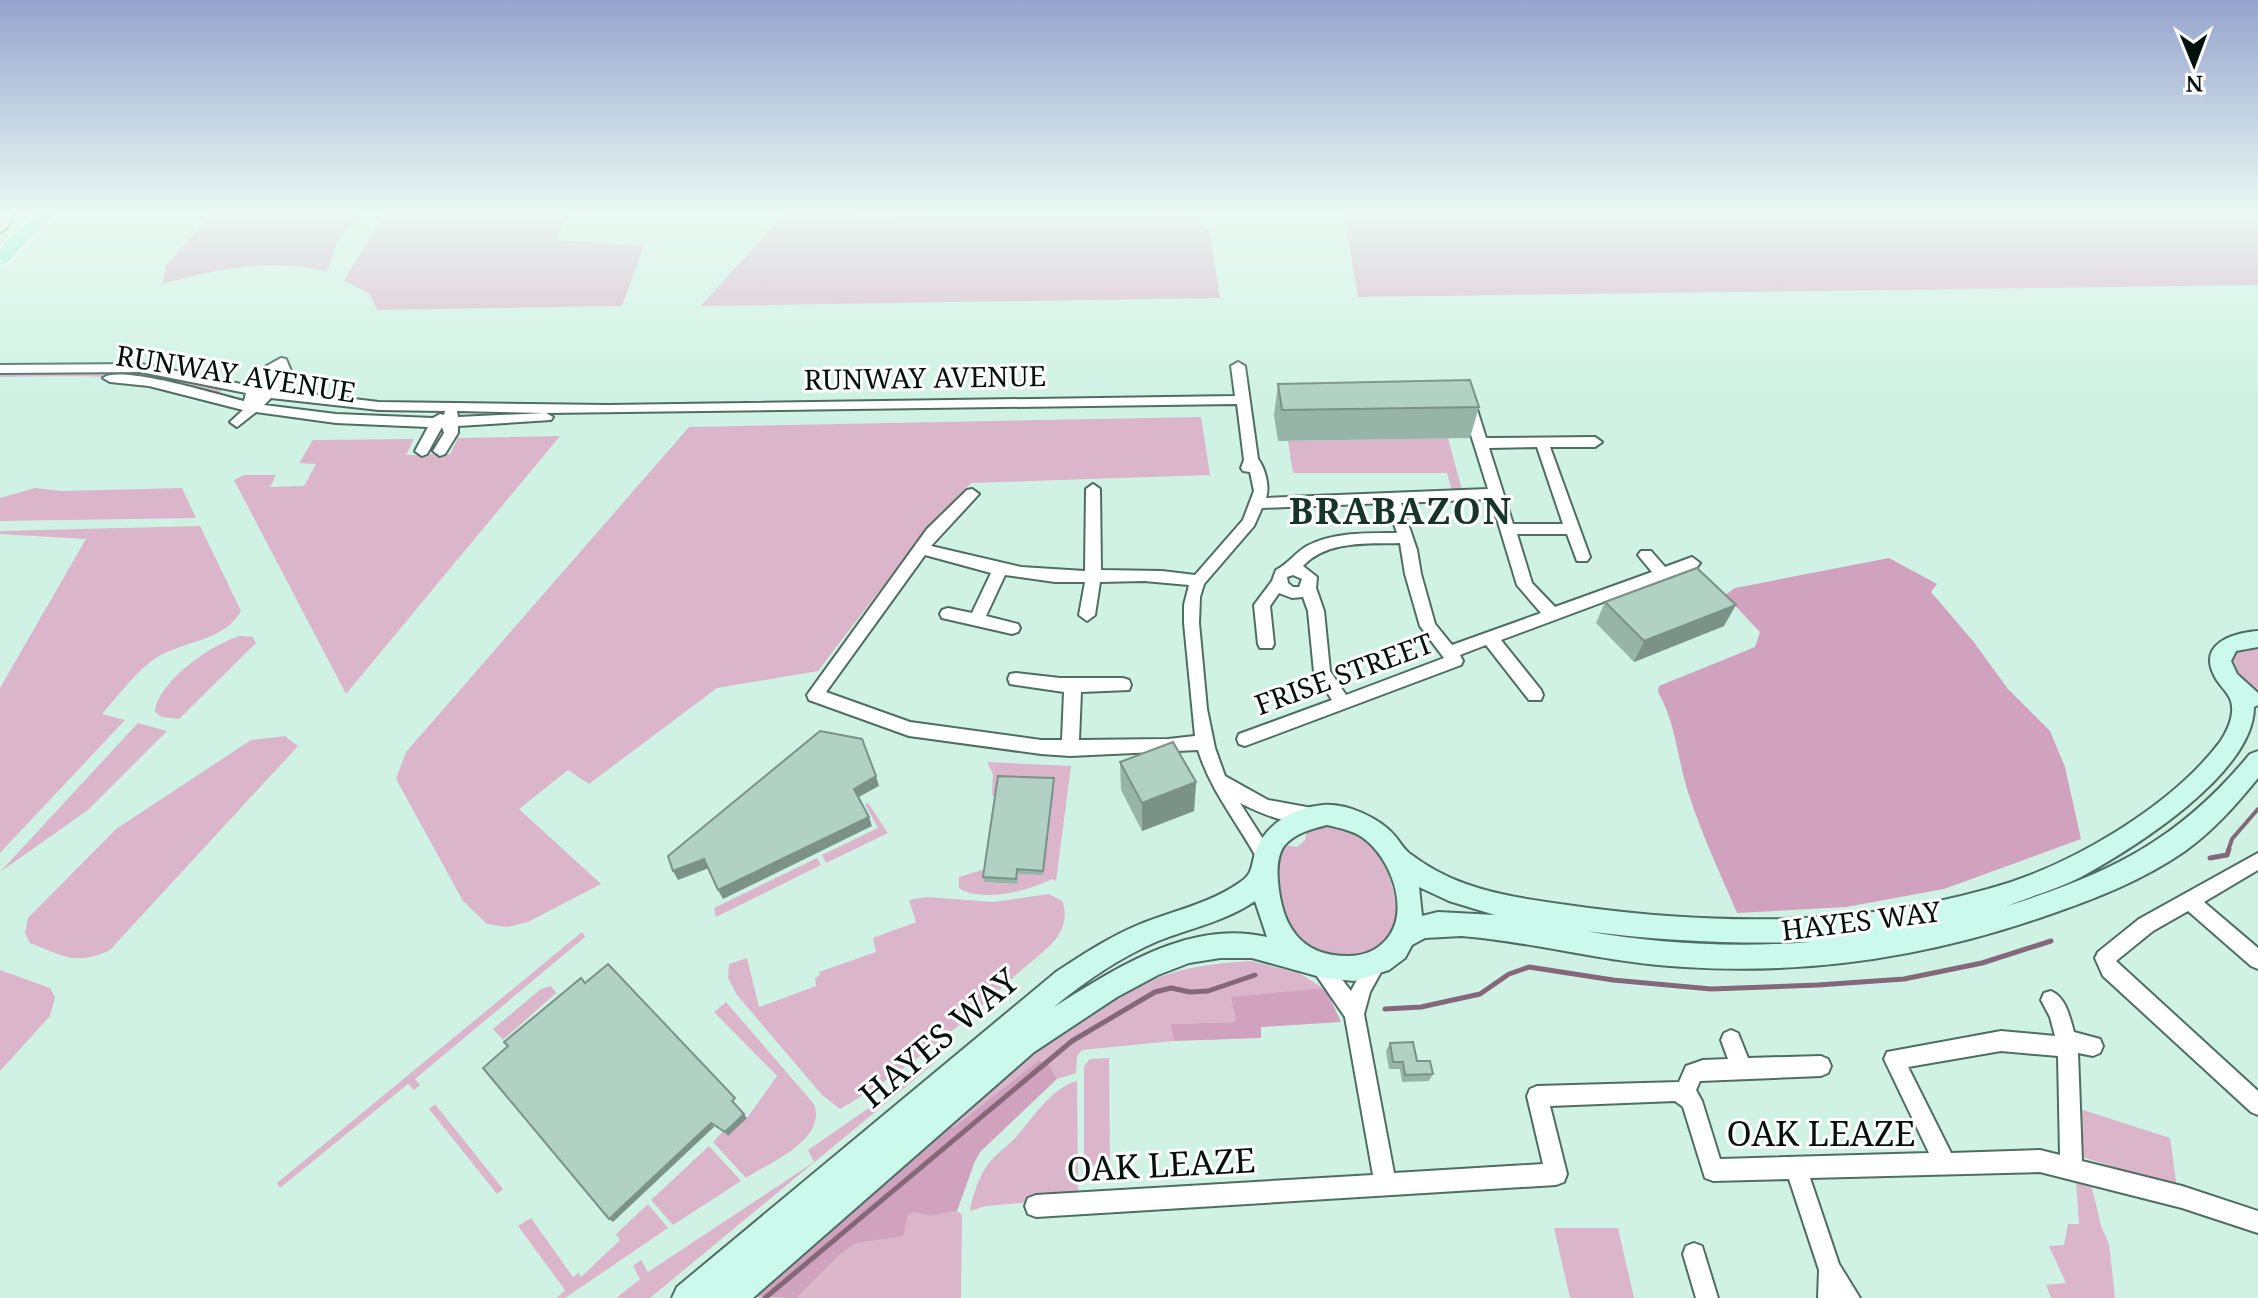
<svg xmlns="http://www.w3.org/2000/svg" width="2258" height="1298" viewBox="0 0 2258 1298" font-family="'Noto Serif',serif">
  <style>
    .green { fill: #dbb6cb }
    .forest { fill: #d1a2bd }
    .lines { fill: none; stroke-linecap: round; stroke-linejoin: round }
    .stream-far1 { stroke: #846879; stroke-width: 4 }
    .stream { stroke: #846879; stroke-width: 5 }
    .street-casing { stroke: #4f6d62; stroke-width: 4 }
    .secondary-casing { stroke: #4f6d62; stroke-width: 4 }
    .primary-casing { stroke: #fff; stroke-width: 4 }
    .street { fill: #fff; fill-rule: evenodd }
    .secondary { fill: #cbf9ec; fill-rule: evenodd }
    .primary { fill: #97f3d9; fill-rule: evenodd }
    .wall { fill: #97b4a9 }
    .shaded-wall { fill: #7b9289 }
    .building { fill: #b0d1c4; stroke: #7b9289; stroke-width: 2 }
    .labels { text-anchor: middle; stroke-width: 6; stroke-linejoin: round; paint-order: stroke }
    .street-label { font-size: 28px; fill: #05110d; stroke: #fff }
    .near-street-label { font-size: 34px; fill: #05110d; stroke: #fff }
    .district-label { font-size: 36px; font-weight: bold; letter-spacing: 2px; fill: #17342b; stroke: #fff }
  </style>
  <rect width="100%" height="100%" fill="#d0f2e5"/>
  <path class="green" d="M214,210h148l-24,30 -11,32c-54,-15 -111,-3 -164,12l3,-18z
    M387,210h184l-16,30 89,6 -22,60 -245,4 -7,-16 -26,-14z
    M1343,210h915v75l-900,12z
    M797,213l148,7 246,-1 18,11 11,68 -519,8 80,-89z
    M0,372h134l88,18 -5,4c-80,-21 -136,-18 -217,-17z
    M1201,417l9,58 -239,8 -55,60 -98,128 -101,17 -128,96 -21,-14 -49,39 82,75 -73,38 -21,5 -20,-3 -24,-23 -67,-122 10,-27 283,-325z
    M560,436l-214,258 -112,-214 10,-5h32l-6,12 34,-1 12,-22 -17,-1 14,-23 101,-1 -8,16 44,-1 8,-16z
    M1448,438l14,52 -10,1 -5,-18h-160h6l-5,-32z
    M35,488l26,3 121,-3 14,30 -196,3v-23z
    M200,526l41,85c-19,34 -63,28 -92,52 -17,14 -32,34 -47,51l23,6 -125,133v-165l86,-149 -86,-5v-3z
    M240,636l13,1 3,6 -77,76 -17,-2 -7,-5c3,-31 57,-68 85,-76z
    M2258,646v49c-15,-12 -26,-20 -26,-40l8,-7z
    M138,723l29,8 -79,79 -88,62z
    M285,736l13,10 -188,204c-34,16 -47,6 -80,-7l-5,-10 3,-15 88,-89 135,-89z
    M987,762l84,4 -15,115 -4,-2c-23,12 -70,24 -93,9v-11l26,-8 -1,13 32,2 2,-10 25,1 11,-91 -58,13 -4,-2 1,-21z
    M868,803l20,30 -62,30 -4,-8 56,-27 -13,-24z
    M1316,827c29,0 59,11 70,40 4,14 12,33 10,48 -3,46 -67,53 -96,26 -13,-13 -16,-27 -20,-44 -5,-21 -6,-33 5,-52l12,2 8,-7 2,-10z
    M817,858l4,7 -105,52 -2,-9z
    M1049,894l13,7c5,11 3,24 -4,35 -10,14 -28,26 -41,38 -55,51 -112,98 -177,135l-18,-14 -85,-100 -9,-17 1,-14 18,-6 12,49 57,-21 -1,-8 5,-3 -1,-3 57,-20 -3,-14 43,-16 -7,-22 18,-3 66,5z
    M582,932l3,5 -170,142 5,6 -6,5 -6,-6 -128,104 -3,-5z
    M1251,961l48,12 27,17 -95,8 5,24 -64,2 2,17 -92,9 -5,6 -1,17 -19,6 -7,-13 -11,-6 -85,67 -5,-2c62,-52 144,-129 223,-152 25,-8 52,-10 79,-12z
    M0,970l50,18 5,9 -5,19 -50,55z
    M551,986l5,7 -53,47 -10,-11 48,-40z
    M726,1002l88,102c13,36 -44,58 -68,74l-33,-36 10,-11 24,-13 30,-42 -63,-64z
    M1109,1058l1,107 -26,1v-100l6,-7z
    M938,1060l-288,238h-34l24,-19 -7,-13 8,-6 7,12 166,-110 -6,-12z
    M1077,1081l1,117 -92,8 -16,5c2,-14 7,-28 14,-41 8,-13 20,-21 30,-31 20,-21 34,-49 63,-58z
    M435,1104l68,85 -6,5 -68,-85z
    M2077,1108l93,30 7,50 -100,-33z
    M709,1146l32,35 -68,44 -22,-25z
    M2076,1182l16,6 9,38 8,18 6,54h-64l-5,-13 20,-2 -17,-37 15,-1 4,-21h11z
    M648,1204l20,24 -103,70h-8l8,-8 -47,-64 13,-8 42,59 5,-4 3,4 39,-37 -4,-6z
    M914,1211l16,5 27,-5 5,4 -1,83h-164l46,-46 14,-9 16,-3z
    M1554,1228h64l16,70h-64z"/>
  <path class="forest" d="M1889,558l48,26 -6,8 42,49 35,48 42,42 15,36 16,72 -137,50 -98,18 -109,6c-17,-40 -36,-80 -49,-121 -11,-34 -12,-69 -30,-100l1,-6 96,-39 5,-15 -35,-37 10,-7z
    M1316,989l10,1 15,32 -80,5v11l-87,3 -3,-17 65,-2 -5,-25z
    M1039,1060l11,6 7,13 -76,72 -6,10 -18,50 -27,5 -16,-4 -6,3 -5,21 -46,7 -14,9 -46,46 -45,-1 197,-172 5,2z"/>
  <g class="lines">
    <path class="stream-far1" d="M2228,851l4,-12 26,-30"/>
    <path class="stream" d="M2210,858l17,-3 2,-6
      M1385,1009l36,-2 59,-13 29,-20 20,-7 84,13 98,9 107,-4 86,-6 78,-16 69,-22
      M765,1298l307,-257 83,-49 16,-4 19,4 18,-1 47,-16"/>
    <defs>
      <path id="street" d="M3,210h12l-9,19 -6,3v-15z
        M281,358l5,1 5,12 -14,19 102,12 229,3 627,-9 -4,-30 7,-4 7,4 13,93c7,9 12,27 8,39l222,-9 -27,-86 7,-4 7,4 11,35 109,-1 7,5 -7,5h-45l40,110 -3,4h-10l-10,-27h-50l15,49 23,24 97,-35 -14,-17 3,-4h10l14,16 27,-10 8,6 -3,4 -196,73 40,50 2,5 -2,5h-12l-43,-55 -26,10 3,6 -2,4 -216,81 -6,-2 -2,-5 2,-5 93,-34 -18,-28 -6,-61 -5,-14 -11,1 -13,-5 -9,13 4,38 -2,4h-12l-2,-4 -4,-39 18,-24 4,-11c12,-6 19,-17 31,-24 27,-14 60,-13 90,-13l-10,-30 -125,5 -8,18 -50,58 -4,13 -1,26 8,86 8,39 10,28 43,24 44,8 6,3 3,5 -3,5c-22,8 -58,-8 -78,-18l34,53 -3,6 -6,2 -6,-2c-21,-39 -48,-70 -61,-112l-128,6 -29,-2 -132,-18 -100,-36 -2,-5 120,-166 40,-39 5,-1 7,5 -48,52 90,21 64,4 1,-82 7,-5 7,5 1,81 61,1 33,4 48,-55 11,-29 -4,-19 -7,-1 -2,-3 3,-8 -7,-56 -691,9 7,4 -2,3 -93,6v7l-13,21 -5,2 -7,-5 11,-18 -2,-6 -15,27 -5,2 -7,-5 13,-24 -92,-4 -80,-11 -19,15 -7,-5 13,-12 -94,-24 -39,-4 -7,-4c17,-14 116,17 141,23l2,-8 -105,-21 -141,1v-8l141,-1 110,22 12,-18zM277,371l-13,17h-1zM271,398l108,12 66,1 -1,4 -4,-1 -7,4 -97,-4 -72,-9zM457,411l88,2 -87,4zM1537,447l26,77h-50l-24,-76zM1491,499l26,86 24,28 -89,32 -17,-21 -14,-50 -4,-24 -16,-47zM1400,543l5,31 15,52 24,32 -98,37 -16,-24 -6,-60 -8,-23 1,-11 -14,-11c24,-26 65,-22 97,-23zM925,555l66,18 -19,40 -24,-5 -6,2 -2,4 2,4 70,16 6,-2 2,-4 -2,-4 -32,-8 19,-41 50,7h30l-6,33 8,6 8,-6 5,-33 44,-1 45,4 -5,20v18l11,113 -27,3 -89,1 2,-48 48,-2 2,-5 -2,-5 -6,-2h-63l-44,-5 -6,1 -2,5 2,5 6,1 48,7 -2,48h-21l-131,-18 -84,-30zM1293,575l9,4 -3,8h-6l-5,-4 -1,-6z
        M2258,853v17l-54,32 54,46v21l-7,-3 -63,-55 -35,20 -37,30 142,130v24l-7,-3 -148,-136 -8,-18 3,-6 41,-33z
        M1376,954l7,3 3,6 -16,29 -6,22 30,159 149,-9 -16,-68 3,-7 7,-3 142,-4 7,-16 17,-6 25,-1 -7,-19 3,-7 7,-3 7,3 10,25 73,-2 7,3 3,7 -3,7 -7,3 -121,5 -4,9 6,11 18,58 209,-6 -45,-94 3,-7 114,-21 54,5 -5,-19 -9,-17 3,-7 7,-2c15,6 19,27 23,41l26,7 3,7 -3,7 -7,3 -15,-3 4,108 100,25 76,25v22l-76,-25 -142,-36 -230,6 29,86 21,34h-42l1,-28 -30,-91 -76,2 -8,-3 -22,-71 -8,-6 -125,5 17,68 -3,8 -8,3 -520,32 -8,-3 -3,-8 3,-8 8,-3 337,-20 -28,-158 -35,-51 3,-6 7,-3 7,3 24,31 18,-34zM2001,1051l57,5 2,99 -20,-5 -89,3 -43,-86z
        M1694,1243l8,3 16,52h-22l-13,-44 3,-8z"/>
      <path id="secondary" d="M2258,631v16l-22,4 -5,10 6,13 21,19v12l-4,2c0,66 -120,141 -173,170 -23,12 -50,19 -74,29 104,-33 172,-66 243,-152l8,-3v27c-22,27 -45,53 -73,73 -42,29 -90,48 -137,64 -119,42 -239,60 -364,52 -76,-4 -148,-25 -223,-31l-36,2 -13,7 -7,13 -16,12 -35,11 -30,-3 -72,-20h-32l-31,5 -31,12 -41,22 -83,55 -281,246h-81l5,-11 379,-315c26,-17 53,-35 82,-47 34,-14 71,-21 101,-42 14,-9 12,-16 16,-30 10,-29 38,-45 68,-48 24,-2 57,13 72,31 5,6 8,12 14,17 17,13 37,24 57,31 39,14 82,18 123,24 133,17 268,18 399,-19 79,-21 182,-81 232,-147 8,-12 15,-27 11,-41 -3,-9 -12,-16 -16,-24 -18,-33 17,-44 43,-46zM1327,825c12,3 24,5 35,12 28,19 50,74 24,103 -10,11 -23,16 -38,16 -48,0 -66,-30 -70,-74 -1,-12 -1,-26 6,-36 11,-13 27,-17 43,-21zM1419,887l30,14 46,14 -57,-3 -16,4zM1255,901l12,36c-77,-18 -151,31 -213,70 31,-26 67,-50 104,-66 33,-13 68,-20 97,-40zM1586,931c75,10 148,13 224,11 -75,6 -151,2 -224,-11z"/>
      <path id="primary" d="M39,210h20l-52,53 -7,2v-17z"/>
    </defs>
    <use href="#street" class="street-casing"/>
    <use href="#secondary" class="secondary-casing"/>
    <use href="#primary" class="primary-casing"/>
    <use href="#street" class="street"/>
    <use href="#secondary" class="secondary"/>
    <use href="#primary" class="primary"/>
  </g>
  <path class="wall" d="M1278,384l201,23 -9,31 -192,3 -4,-26z
    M1605,602l119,24 -90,36 -38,-39z
    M1120,762l76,20 -2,29 -52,20 -21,-41z
    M1054,783l-11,92 -25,-1 -1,10 -33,-2 -1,-5z
    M1390,1043l43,31 -4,7 -27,1 -2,-13h-11l-3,-18z"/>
  <path class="shaded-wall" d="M1736,605l-12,21 -90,36 10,-21z
    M876,776l3,10 -22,12 -3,-9z
    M1054,778v5l-11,92v-4z
    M1196,782l-2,29 -52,20v-28z
    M869,817l3,9 -149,73 -5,-9z
    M704,859l5,9 -31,12 -5,-9z
    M744,1114l3,4 -19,18 -3,-4z
    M711,1123l3,4 -101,95 -4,-3z"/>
  <path class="building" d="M1470,380l9,27 -197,3 -4,-26z
    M1697,568l39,37 -92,36 -39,-39z
    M820,731l42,8 14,37 -22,13 15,28 -151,73 -14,-31 -31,12 -5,-15z
    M1173,742l23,40 -54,21 -22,-41z
    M998,776l56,2 -11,93 -26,-2 -1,10 -33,-2z
    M608,964l127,134 -3,3 12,13 -19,18 -14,-9 -102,96 -126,-151 25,-22 -4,-4 77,-64 4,5z
    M1413,1042l4,19h13l3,13 -28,1 -2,-13h-10l-3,-19z"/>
  <linearGradient id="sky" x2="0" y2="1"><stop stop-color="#96a4ce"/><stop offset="0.54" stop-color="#eaf9f3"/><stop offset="1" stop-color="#eaf9f3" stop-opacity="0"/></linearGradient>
  <rect width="2258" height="392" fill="url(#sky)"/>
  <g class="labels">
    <g class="street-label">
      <text transform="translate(236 374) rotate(9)" y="10">RUNWAY AVENUE</text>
      <text transform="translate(925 378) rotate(-1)" y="10">RUNWAY AVENUE</text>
      <text transform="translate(1344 674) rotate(-20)" y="10">FRISE STREET</text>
      <text transform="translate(1861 921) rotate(-7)" y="10">HAYES WAY</text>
    </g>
    <g class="near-street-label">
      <text transform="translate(939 1038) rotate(-40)" y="12">HAYES WAY</text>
      <text x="1821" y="1146">OAK LEAZE</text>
      <text transform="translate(1161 1165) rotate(-3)" y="12">OAK LEAZE</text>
    </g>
    <g class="district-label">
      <text x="1401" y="524">BRABAZON</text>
    </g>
  </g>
  <g transform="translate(2194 64) rotate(179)" stroke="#ffffff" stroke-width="6" paint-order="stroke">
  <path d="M0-6L14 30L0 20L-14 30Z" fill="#05110d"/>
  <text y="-12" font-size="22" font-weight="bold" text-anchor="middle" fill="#05110d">N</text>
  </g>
</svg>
